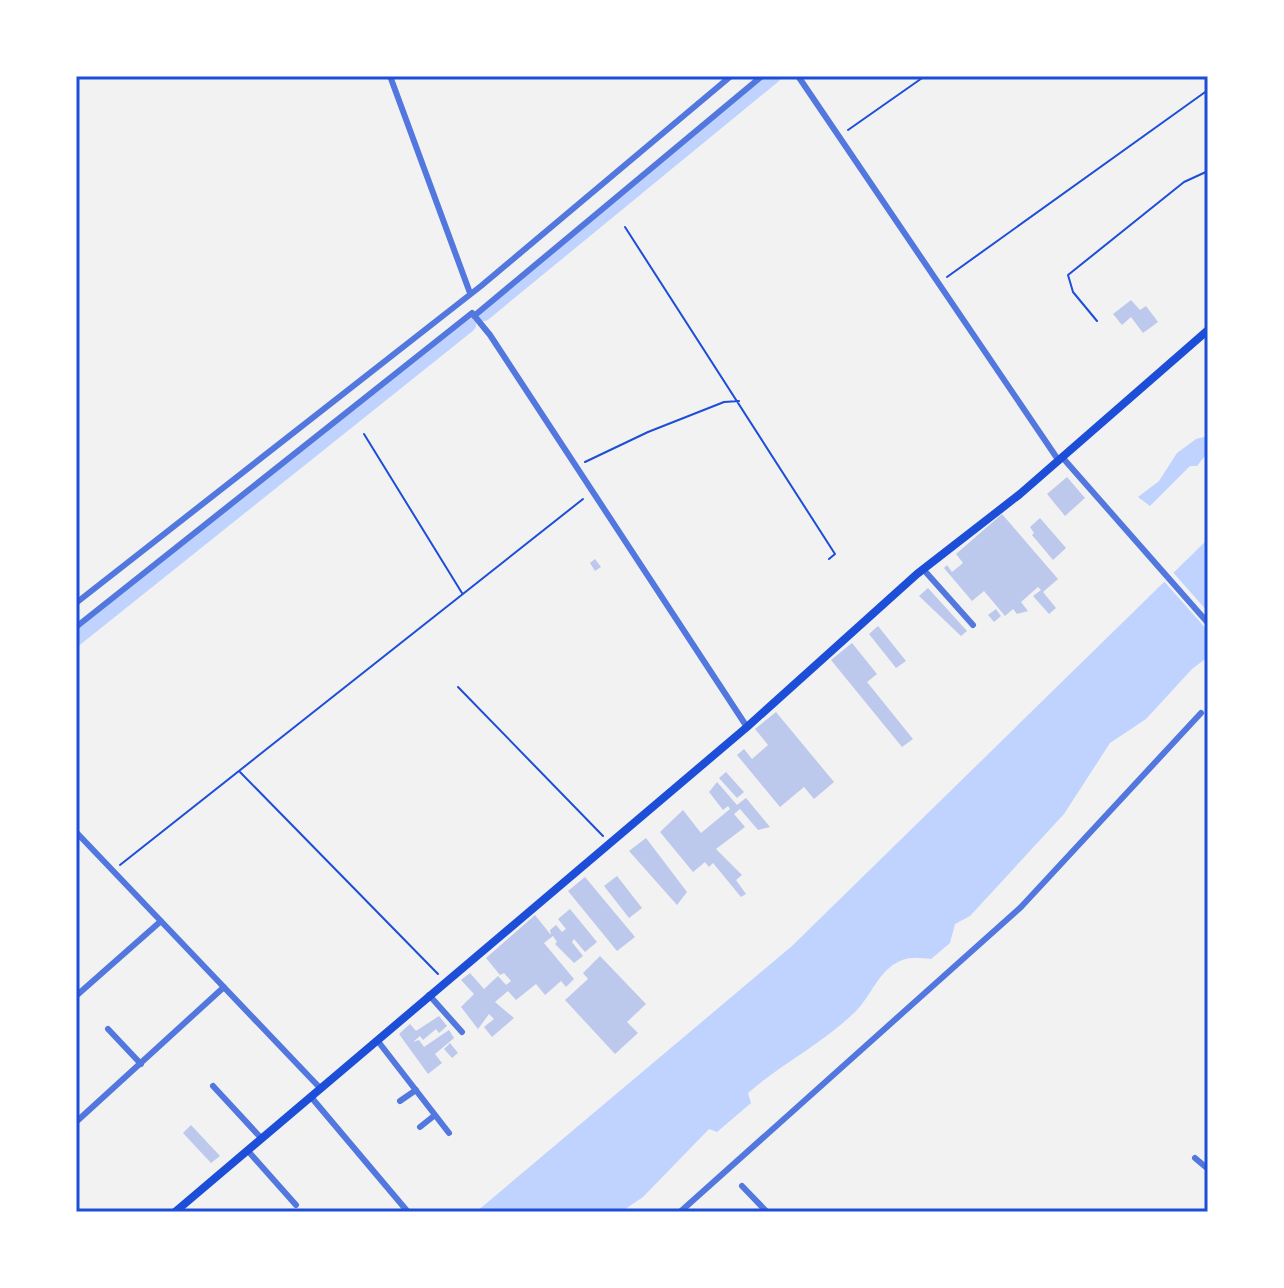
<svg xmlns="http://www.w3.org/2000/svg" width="1284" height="1288" viewBox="0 0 1284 1288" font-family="'Roboto Condensed',sans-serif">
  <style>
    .water { fill: #bfd3fe }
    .pier { fill: #f2f2f2 }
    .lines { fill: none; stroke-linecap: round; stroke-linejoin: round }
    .canal { stroke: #bfd3fe; stroke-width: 14 }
    .building { fill: #bdc9ec }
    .path { stroke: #1d4ed8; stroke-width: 2 }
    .minor { stroke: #5277de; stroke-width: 6 }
    .secondary { stroke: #1d4ed8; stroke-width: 8 }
    .neatline { fill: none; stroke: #1d4ed8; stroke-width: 3 }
  </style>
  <rect width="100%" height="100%" fill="#f2f2f2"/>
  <path class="water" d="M1208,436v16l-11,14h-7l-40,40 -12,-9 21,-16 18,-28 19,-14z
    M1208,539v118l-16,12 -46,50 -36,24 -46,71 -94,102 -15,8 -5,19 -19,16c-11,-1 -21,-3 -31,2 -21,9 -29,35 -44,50 -32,32 -74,52 -108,82l3,10 -34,29 -8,-3 -66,68 -22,15h-145l316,-266z"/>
  <path class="pier" d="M1171,570l37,42v19l-46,-52z"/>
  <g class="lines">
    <path class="canal" d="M484,314l290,-238
      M76,639l393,-314"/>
  </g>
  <path class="building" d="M1131,300l9,10 6,-4 12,16 -15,11 -12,-16 -9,8 -9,-11z
    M1067,477l18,21 -20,18 -18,-22z
    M1002,514l56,65 -15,13 13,16 -7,6 -16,-18 8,-6 -3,-3 -17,15 7,9 -11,3 -4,-5 -8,7 -21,-25 -12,10 -28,-33 3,-3 5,7 11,-9 -7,-9z
    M1040,518l26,30 -13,12 -21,-25 2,-2 -4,-6z
    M595,559l6,8 -6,4 -5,-8z
    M928,588l39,43 -6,5 -42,-40z
    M996,609l5,7 -7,6 -6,-7z
    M878,626l28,35 -10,7 -27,-34z
    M852,643l25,31 -10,8 46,57 -11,8 -71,-87z
    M776,712l58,70 -20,17 -10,-12 -24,20 -43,-52 7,-6 8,10 16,-14 -13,-16z
    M726,772l18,20 -7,6 -18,-20z
    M717,782l20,23 9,-7 24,29 -12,3 -18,-21 -6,5 11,13 -29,22 26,26 -6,5 10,14 -5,3 -28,-34 -4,4 -4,-5 -12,10 -33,-40 23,-22 18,23 29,-24 -2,-3 -5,4 -14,-18z
    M646,838l41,54 -10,13 -48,-54z
    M617,876l25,32 -13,10 -25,-32z
    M585,877l50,60 -18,14 -49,-60z
    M570,909l27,33 -12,10 -11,-13 -2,3 11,14 -9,7 -19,-19 2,-2 -4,-6 -9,7 30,36 -8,8 -5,-6 -16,14 -9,-11 -20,16 -8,-9 -13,11 19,16 -22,19 -8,-10 10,-8 -5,-5 -11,15 -17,-22 13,-13 -13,-14 9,-7 14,16 14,-13 8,9 5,-4 -7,-8 -4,2 -14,-17 49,-43 16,20 -1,-5 6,-5 6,7 4,-3 -8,-10z
    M600,956l46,48 -19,18 11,11 -23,21 -50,-54 23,-21 -5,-6z
    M439,1016l8,10 -8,7 -3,-4 -13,11 -3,-4 -7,6 6,-2 5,7 25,-17 5,8 -19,16 7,9 -14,11 -29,-40 11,-10 6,7z
    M450,1043l8,10 -6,5 -8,-9z
    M191,1125l29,31 -9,7 -28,-30z"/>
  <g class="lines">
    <path class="path" d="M848,130l77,-54
      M625,227l210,327 -6,5
      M947,277l261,-187
      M1097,321l-24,-29 -5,-17 116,-93 24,-11
      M364,434l98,159
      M585,462l63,-30 76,-30 15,-1
      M458,687l145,149
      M239,771l199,203
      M120,865l463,-366"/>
    <path class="minor" d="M390,76l80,217
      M798,76l261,385
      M474,316l288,-240
      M1062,457l146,166
      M923,569l50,56
      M76,603l405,-317 250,-210
      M76,627l396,-314 18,22 257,392
      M76,832l245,257
      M429,995l33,37
      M76,996l85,-75
      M108,1029l33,35
      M377,1040l72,93
      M213,1086l49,53
      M311,1097l97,115
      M400,1101l16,-11
      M76,1122l148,-135
      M420,1127l15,-12
      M248,1151l48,54
      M1195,1158l13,11
      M742,1186l25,26
      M680,1212l341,-305 180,-194"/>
    <path class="secondary" d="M175,1212l572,-485 170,-153 103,-80 188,-164"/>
  </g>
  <rect width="1284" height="1288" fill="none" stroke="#ffffff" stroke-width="156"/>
  <rect x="78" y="78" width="1128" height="1132" class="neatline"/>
</svg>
